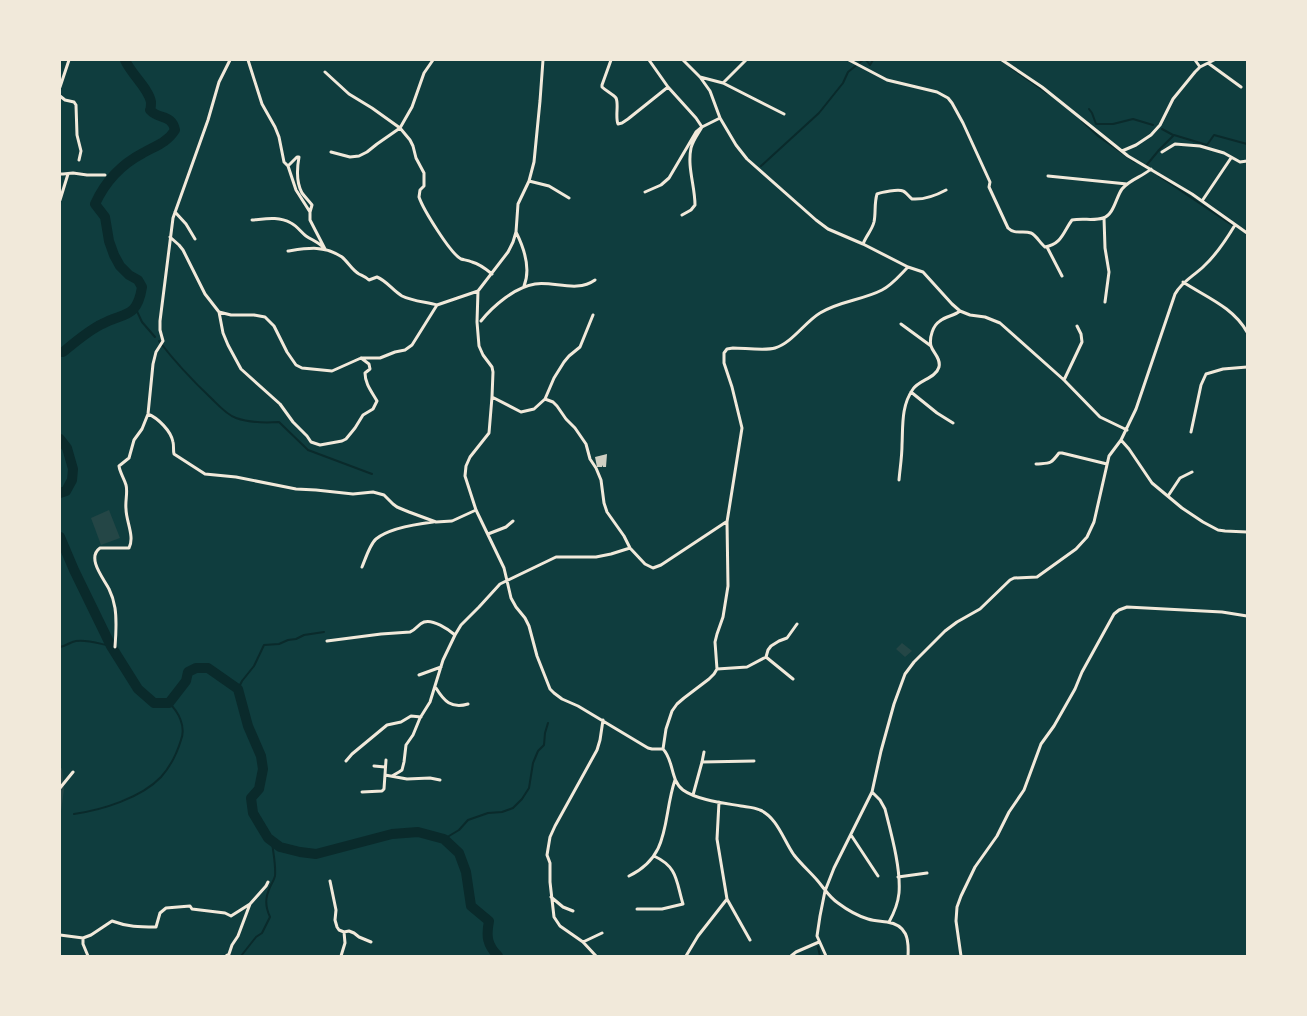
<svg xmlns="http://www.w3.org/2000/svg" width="1307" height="1016" viewBox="0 0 1307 1016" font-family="Arial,sans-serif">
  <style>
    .green { fill: #244646 }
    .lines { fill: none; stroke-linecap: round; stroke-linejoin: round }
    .stream { stroke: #0a2a2b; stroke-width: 2 }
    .river { stroke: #0a2a2b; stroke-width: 10 }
    .building { fill: #cfcfc3 }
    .minor { stroke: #f1e9da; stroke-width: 3 }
  </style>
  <rect width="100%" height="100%" fill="#0f3d3e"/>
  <path class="green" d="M109,510l11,28 -19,7 -10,-27z
    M902,643l10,8 -7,6 -9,-8z
    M62,768l2,21 -4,30v-50z"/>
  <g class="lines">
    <path class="stream" d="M866,60l4,5 3,-5
      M1010,67l37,26
      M1089,109l3,4 4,11h17l20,-5 20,6
      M1082,121l16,15 37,26
      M1162,129l11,6
      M761,166l58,-53 24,-30 5,-11 15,-12
      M1145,167l14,-17 15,-15 33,10 7,-10 33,9
      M1159,176l73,49
      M135,307l7,15 13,15
      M159,341c16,21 34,40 53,58 7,7 15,16 24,19 14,5 28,5 43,4l29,28 64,24
      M60,647c6,-1 10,-5 16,-6 11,-2 24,3 35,5
      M238,689l4,-8 12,-15 10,-21 15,-1 9,-4 8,-1 8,-4 20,-3
      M74,814c28,-4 67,-16 87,-37 9,-10 16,-24 20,-37 5,-13 -2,-28 -12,-37
      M444,839l15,-9 9,-10 20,-7 14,-1 11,-4 9,-9 7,-11 4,-25 5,-12 6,-6 1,-12 3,-10
      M818,947l2,9
      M241,956l15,-19 6,-4 8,-16c-5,-11 -5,-19 0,-30 2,-4 4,-7 5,-11 1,-12 -2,-23 -3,-35
      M496,956l1,-1"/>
    <path class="river" d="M60,352h3c11,-9 26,-22 39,-28 22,-12 35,-5 40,-37l-4,-7 -9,-5 -9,-9 -6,-11 -5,-14 -4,-24 -10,-13c10,-22 27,-40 48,-51 12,-7 24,-10 32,-23 -3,-16 -16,-10 -25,-20 1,-1 1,-7 1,-8 -2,-13 -20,-28 -26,-42
      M60,439l7,9 6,21 -1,11 -6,11 -6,2
      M60,537l14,33 37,76 27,43 16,14h15l17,-22 2,-9 8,-4h12l30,21 10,37 13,30 2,13 -4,20 -8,9 2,15 15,25 12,9 20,5 16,2 76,-20 26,-2 26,7 15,14 7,19 5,34 18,15c-3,15 -2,24 9,35"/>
  </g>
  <path class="building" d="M607,454l-1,13h-3v-2l-1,2h-5l-2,-10z"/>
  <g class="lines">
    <path class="minor" d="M248,60l14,44 13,23 4,10 5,25 4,4 8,24 14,22v8l15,29
      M543,60l-3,41 -6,61 -5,19 -11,23 -2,28 -3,10 -5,10 -30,39 -1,31 2,24 4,9 9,12 1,5 -1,25 -3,36 -19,24 -4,9 -1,10 11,34 28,58 7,30 5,9 9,11 4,8 8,30 13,33 4,4 8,6 16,7 70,42 4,1h11
      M611,60l-9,25v2c4,4 11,7 14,11 3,6 -1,19 2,26l4,-1 6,-4 40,-32
      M649,60l19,27 28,31 6,9c-4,7 -9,13 -11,21 -4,19 4,38 4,57l-4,5 -9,5
      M683,60l17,17 10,14 10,27 16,27 11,14 69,61 12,9 35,15 45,23 15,5 29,32 8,7 10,4 15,2 15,6 64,57 36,37 27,13
      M849,60l38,20 50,12 11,6 4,5 11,20 27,59 -1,5 19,41c7,7 15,2 23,5 5,2 9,10 14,14 17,-3 18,-15 27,-27 10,-2 23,1 31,-2 11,-3 13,-21 19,-29 8,-10 20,-12 29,-20
      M1002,60l40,27 86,69 64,38 55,39
      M1195,60l5,7
      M1208,63l33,24
      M325,72l24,22 23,14 28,20 10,12 3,6 3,12 8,15v13l-4,4 -1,7c4,12 31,56 42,62 3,1 7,1 11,3 8,2 14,7 20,12
      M700,77l23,6 61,31
      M723,83l23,-23
      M60,87l9,-27
      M60,96l5,4 9,2 2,3 1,30 4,16 -2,9
      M1122,151l14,-6 15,-10 9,-10 13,-26 22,-27 5,-5 14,-7
      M331,152l19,5 9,-1 8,-4 10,-8 23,-16 12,-21 12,-34 9,-13
      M1162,152l13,-8 25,2 24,7 16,9 7,-1
      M288,166l9,-9h2c-2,11 -3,25 3,36 3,4 7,8 10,12l-2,7
      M60,174h3l10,-1 14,2h18
      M1048,176l79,8
      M529,181l20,5 20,12
      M645,192l16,-7 8,-7 27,-46 6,-5 18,-9
      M60,200l8,-26
      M1202,201l29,-43
      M175,212l11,12 9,15
      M1104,218l1,30 4,24 -4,30
      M252,220c13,-1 26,-4 39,3 6,3 10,9 15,13 6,4 12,6 17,11
      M516,232c8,16 15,37 8,54
      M170,237l9,8 4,5 22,44 14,18 4,21 5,12 13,24 39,35 13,18 14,14 4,6 9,3 22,-4 4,-2 9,-11 8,-13 10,-6 4,-8c-5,-9 -12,-17 -12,-28l5,-4 -1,-5 -8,-6
      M863,244c3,-8 9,-14 11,-22 2,-9 0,-18 3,-28 5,-2 21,-5 26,-3 3,1 6,6 9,8 13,1 23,-3 34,-9
      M1047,247l15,29
      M288,251c20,-3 36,-6 54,6 6,5 10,13 17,17 4,2 7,3 10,6l8,-3c10,4 15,13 25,19 10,5 24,6 35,9
      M1183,282c23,15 50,25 64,50
      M219,312l12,3h23l11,2 9,9 13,26 9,13 6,3 30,3 29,-13h19l15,-6 10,-2 7,-5 25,-40 41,-14
      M481,321c12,-15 34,-34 54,-37 19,-3 42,9 60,-4
      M901,324l30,22
      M1064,380l18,-38 -1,-8 -4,-8
      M911,392l26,21 16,10
      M492,397l29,15 13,-3 11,-10 8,3 4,4 9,13 9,9 11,16 4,15 6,9 5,12 3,23 3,9 17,24 6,12 15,16 8,4 8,-3 65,-43
      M545,399l9,-21 10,-16 5,-6 11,-9 13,-32
      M148,414c10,4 23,17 25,28 1,4 0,8 1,12l31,20 31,3 60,12 20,1 37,4 20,-2 11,3 9,9 4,3 12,5 27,10 16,-1 24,-11
      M1191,432l10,-47 5,-11 17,-5 24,-2
      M1121,440l8,9 23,34 30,25 21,14 15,8 7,1 22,1
      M1036,464c14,-1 14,1 23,-11h3l45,11
      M899,480c1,-12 3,-23 3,-35 1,-19 -1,-39 11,-56 6,-9 23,-11 26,-22 2,-9 -6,-14 -8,-21 -2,-8 2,-21 9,-25 6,-5 14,-5 20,-10
      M1168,496l12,-18 12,-6
      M488,534l18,-7 7,-6
      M362,567c3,-7 8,-23 14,-28 13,-11 41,-15 57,-17
      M327,641l54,-7 29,-2c6,-2 8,-8 14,-10 9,-3 24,7 31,13
      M115,647c1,-13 2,-26 0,-39 -1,-6 -3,-13 -6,-19 -5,-10 -23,-31 -9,-41h29c6,-11 -3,-27 -3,-39 -1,-8 2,-17 0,-24 -2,-7 -6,-12 -7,-19l10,-8 5,-18 8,-11 6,-15 5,-50 3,-12 7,-11 -3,-11v-9l13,-103 35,-98 11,-38 11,-22
      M766,657l2,-7 3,-4 8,-5 8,-3 10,-14
      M717,669l30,-2 19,-10 27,22
      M419,675l22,-8
      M436,688c8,13 15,21 32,16
      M663,749l3,-20 6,-18 5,-7 7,-6 25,-19 5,-5 3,-5 -2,-27 2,-8 6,-17 5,-31 -1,-64 15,-94 -10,-41 -8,-24v-10l3,-4 6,-1c11,0 33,3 42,0 17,-5 30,-26 45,-35 19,-12 43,-13 62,-23 10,-5 18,-15 26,-23
      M663,749c11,11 7,31 20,41 14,10 41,13 58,16 6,1 13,1 19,4 17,7 24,31 34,45 7,9 16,17 23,25 7,8 12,17 21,23 8,6 20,13 30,16 6,2 13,2 19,3 20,3 22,17 21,34
      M346,761l6,-7 35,-29 14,-3 10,-6 10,1
      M702,762l52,-1
      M374,766l11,1
      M385,775l22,4 23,-1 10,2
      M392,776l7,-4 3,-2 2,-8 2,-17 7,-10 7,-17 10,-16 13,-42 12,-25 6,-10 18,-18 21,-23 56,-27h40l15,-3 19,-6
      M60,788l13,-16
      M362,792l20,-1 2,-2 2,-29
      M872,792l8,8 5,9c6,24 16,59 14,84 -1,10 -5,20 -10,29
      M693,795l9,-33 2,-10
      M719,802l-2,37 10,60 23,41
      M851,835l27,41
      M629,876c43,-21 33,-58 46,-96
      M898,877l29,-4
      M330,881l6,29 -1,10 2,7 2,3 5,2 5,-1 5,2 5,4 12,5
      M551,897l12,10 10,4
      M637,909h25l21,-5c-7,-23 -5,-37 -29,-48
      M60,935l23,3v6l5,12
      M83,938l8,-3 21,-14c16,6 27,6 44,6l4,-14 6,-5 24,-2 2,3 33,4 6,3 19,-12
      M583,942l19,-9
      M226,956l3,-2 3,-9 6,-9 12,-32 16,-18 2,-4
      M341,956l4,-13 -1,-11
      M596,956l-13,-14 -23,-16 -6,-9 -4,-35v-19l-3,-8 3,-18 5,-11 42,-76 3,-10 3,-20
      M686,956l12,-20 29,-37
      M791,956l5,-4 23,-10
      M826,956l-9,-20 3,-20 5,-25 9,-23 38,-76 9,-41 13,-47 11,-30 9,-12 31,-31 12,-9 23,-13 30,-29 4,-2 23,-1 39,-28 11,-12 7,-15 15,-66 12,-16 15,-31 39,-115c7,-13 19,-18 29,-28 12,-11 22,-26 31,-41
      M961,956l-5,-35 1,-14 4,-11 14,-29 22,-31 12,-24 15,-22 17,-46 13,-18 21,-37 7,-17 32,-58 5,-4 8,-3 95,5 25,4"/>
  </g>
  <rect width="1307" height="1016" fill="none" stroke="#f1e9da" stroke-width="122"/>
</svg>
